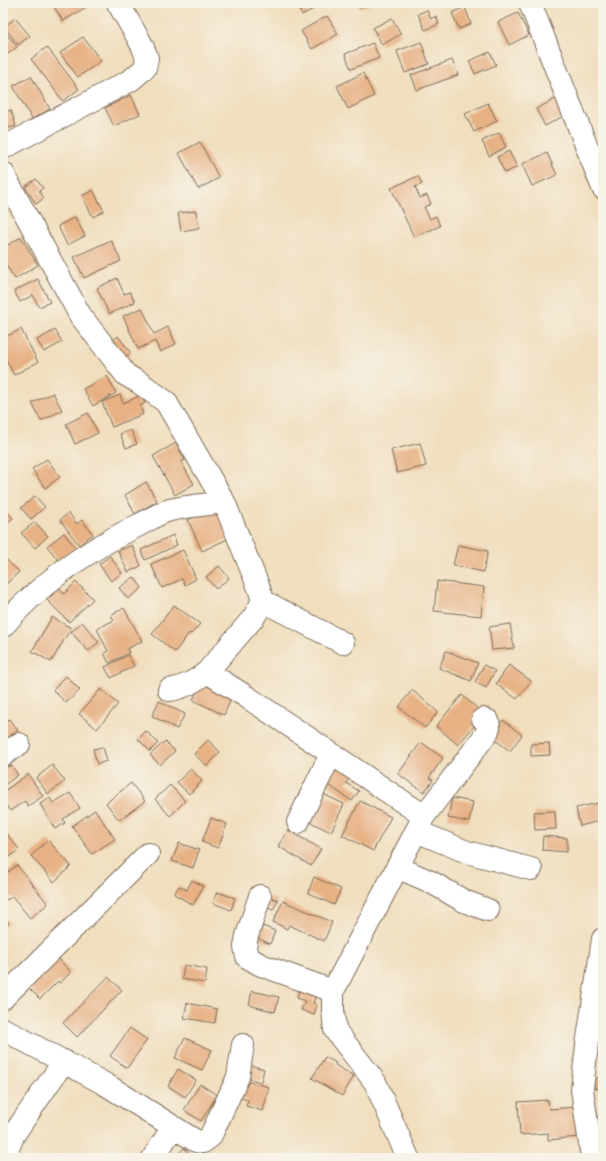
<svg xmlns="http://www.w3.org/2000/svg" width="606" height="1161" viewBox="0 0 606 1161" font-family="'IM FELL Great Primer',serif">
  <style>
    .building { fill: #e7b184 }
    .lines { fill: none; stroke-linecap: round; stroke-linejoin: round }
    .minor-casing { stroke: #7a6956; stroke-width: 24 }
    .minor { stroke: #fff; stroke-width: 22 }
  </style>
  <rect width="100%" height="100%" fill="#f7f3e8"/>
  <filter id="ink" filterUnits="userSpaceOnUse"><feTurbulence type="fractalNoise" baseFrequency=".025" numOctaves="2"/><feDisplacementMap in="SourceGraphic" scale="8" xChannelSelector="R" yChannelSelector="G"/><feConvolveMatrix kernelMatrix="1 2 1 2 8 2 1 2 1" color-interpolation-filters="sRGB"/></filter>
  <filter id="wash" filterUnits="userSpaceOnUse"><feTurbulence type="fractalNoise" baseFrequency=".012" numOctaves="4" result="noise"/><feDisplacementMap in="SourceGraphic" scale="16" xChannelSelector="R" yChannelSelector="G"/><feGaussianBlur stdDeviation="0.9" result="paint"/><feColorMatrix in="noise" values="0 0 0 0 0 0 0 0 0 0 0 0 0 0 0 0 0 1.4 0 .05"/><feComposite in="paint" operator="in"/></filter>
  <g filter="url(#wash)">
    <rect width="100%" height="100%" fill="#f0debd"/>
    <g id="blocks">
      <path class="building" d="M52,3h41l-30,18z
        M295,3h30l-23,12z
        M357,3h19l-17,5z
        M465,7l6,17 -12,5 -7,-16z
        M427,10l4,9 5,-3 3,8 -14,6 -7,-16z
        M518,13l11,22 -20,10 -11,-23z
        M327,16l11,18 -26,15 -11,-18z
        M15,18l15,18 -12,9 -14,-18z
        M392,18l9,16 -19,11 -9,-17z
        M7,35l10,12 -14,11v-20z
        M83,37l18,24 -23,16 -18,-24z
        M421,42l8,22 -24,9 -8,-22z
        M373,43l6,15 -28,11 -6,-15z
        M47,47l32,42 -16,12 -32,-42z
        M490,52l6,13 -21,9 -6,-13z
        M452,60l6,15 -41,15 -6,-15z
        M363,73l11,23 -26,13 -11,-23z
        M31,76l19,33 -18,10 -19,-33z
        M131,95l9,19 -26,12 -9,-18z
        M561,96l8,17 -24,13 -9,-17z
        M488,103l9,18 -23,11 -9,-18z
        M11,110l5,16 -13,4v-17z
        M499,133l7,14 -17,9 -7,-15z
        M200,142l19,36 -21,11 -19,-36z
        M509,151l8,16 -12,6 -8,-16z
        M547,153l10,22 -25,11 -10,-22z
        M418,176l4,8 -7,3 5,11 7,-3 4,9 -7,3 6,12 6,-3 4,10 -26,11 -23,-49z
        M36,179l7,9 -4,3 5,7 -8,6 -11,-17z
        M93,190l11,21 -11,6 -11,-21z
        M196,211l3,17 -18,3 -3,-18z
        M75,217l10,19 -18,9 -9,-19z
        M21,237l17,28 -23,14 -12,-19v-12z
        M111,240l10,21 -37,17 -10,-21z
        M117,278l7,16 6,-2 5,10 -26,12 -12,-26z
        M38,279l12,23 -11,5 -6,-12 -13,7 -6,-11z
        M142,308l12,26 14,-7 8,17 -16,8 -5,-11 -17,8 -15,-33z
        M21,329l17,33 -24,13 -11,-21v-16z
        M55,330l7,12 -18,10 -7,-12z
        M118,336l13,17 -8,6 -13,-16z
        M107,376l9,17 -23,13 -10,-17z
        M53,393l9,17 -21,11 -9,-18z
        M120,395l3,8 19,-8 3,8 -5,3 3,8 -31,13 -10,-25z
        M88,413l10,20 -23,11 -9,-20z
        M131,430l6,14 -11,4 -6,-14z
        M176,443l9,17 -4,2 13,22 -19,11 -22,-39z
        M420,443l6,23 -29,7 -6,-23z
        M47,459l13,18 -15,11 -13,-19z
        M146,482l11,19 -22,13 -10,-19z
        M35,496l10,11 -14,12 -10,-11z
        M220,505l14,31 -32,15 -14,-31z
        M3,508l10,10 -10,9z
        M69,513l8,11 5,-4 11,14 -14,11 -19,-25z
        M35,522l13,14 -13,12 -14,-15z
        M64,533l12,15 -17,13 -12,-15z
        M173,535l4,10 -32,15 -4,-10z
        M132,545l9,21 -13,6 -10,-21z
        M458,545l30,6 -5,21 -30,-7z
        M183,550l13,29 -11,6 -3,-6 -20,9 -11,-24z
        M3,556l16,16 -16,15z
        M110,556l12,17 -11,8 -12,-17z
        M219,566l10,12 -13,11 -10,-12z
        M134,577l8,11 -14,11 -9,-11z
        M437,581l47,6 -3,29 -47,-5z
        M76,582l17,17 -24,23 -22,-22 12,-12 5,6z
        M174,605l26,19 -9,10 -2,-1 -14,19 -23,-18z
        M124,608l18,33 -15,8 2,4 -20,10 -5,-10 4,-2 -11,-22 17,-9 -3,-5z
        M52,617l19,11 -20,34 -19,-11z
        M82,622l17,20 -11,9 -17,-19z
        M510,624l4,24 -22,2 -3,-23z
        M446,651l32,12 -7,18 -32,-13z
        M128,655l6,11 -23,12 -6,-11z
        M484,665l11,6 -9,17 -11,-6z
        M509,665l22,16 -14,18 -21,-15z
        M66,676l14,14 -14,13 -13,-13z
        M204,677l30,15 -10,23 -31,-15z
        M101,689l17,15 -21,25 -18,-15z
        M412,690l26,22 -13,16 -26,-21z
        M462,695l22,19 -26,31 -22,-19z
        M159,701l26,13 -8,15 -25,-13z
        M9,719l9,11 -15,12v-18z
        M503,720l19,15 -12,16 -19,-14z
        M146,731l12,12 -8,8 -12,-12z
        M208,740l12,12 -13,14 -13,-12z
        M165,741l10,10 -15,14 -10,-10z
        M421,742l22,16 -14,20 4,2 -9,12 -26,-18z
        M549,743l1,12 -19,1v-12z
        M103,747l4,14 -10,3 -4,-15z
        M333,759l20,13 -7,11 13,8 -7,10 -33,-22z
        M11,765l7,10 -15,11v-16z
        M52,765l13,16 -17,13 -12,-16z
        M191,769l11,12 -13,13 -12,-12z
        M28,774l15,22 -15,10 -3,-5 -15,10 -7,-11v-8z
        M131,783l14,18 -26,19 -13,-17z
        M170,785l15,16 -15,15 -15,-17z
        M319,792l25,12 -13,28 -25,-12z
        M70,793l10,15 -17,11 2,4 -10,6 -15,-25 10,-6 3,5z
        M452,798l21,4 -4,20 -21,-4z
        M360,801l31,16 -18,34 -31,-16z
        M603,802v18l-23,6 -4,-18z
        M95,810l20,29 -23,15 -20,-28z
        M555,811l1,18 -21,1 -1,-18z
        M211,818l16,6 -9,24 -16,-6z
        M3,830l16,19 -16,14z
        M288,830l33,19 -10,17 -33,-20z
        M543,836l24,2v14l-25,-2z
        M48,840l23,26 -17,16 -23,-26z
        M179,843l20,7 -6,18 -21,-7z
        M17,865l31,39 -18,14 -18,-22 -5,4 -4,-4v-20z
        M314,877l27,12 -7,16 -26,-12z
        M192,880l11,6 -10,19 -19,-11 5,-8 8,4z
        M217,892l18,6 -4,12 -18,-7z
        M267,896l11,4 -5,10 -10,-4z
        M283,901l49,21 -8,19 -35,-16 -2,4 -14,-7z
        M3,916l6,7 -6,5z
        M263,926l12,5 -5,13 -13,-6z
        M56,956l15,16 -11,11 -2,-2 -18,18 -14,-14z
        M184,965l23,4 -2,14 -23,-4z
        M108,977l14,13 -45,47 -14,-14z
        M301,983l17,6 -5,14 4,2 -3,10 -13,-5 4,-9 -8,-3z
        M252,991l27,6 -4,15 -26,-7z
        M187,1003l30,6 -2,14 -31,-5z
        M130,1028l17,12 -20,28 -17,-12z
        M185,1038l27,12 -10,20 -27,-12z
        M325,1057l11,6 -1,2 19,11 -12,20 -30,-18z
        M246,1064l18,5 -3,13 -19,-5z
        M178,1069l18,11 -11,17 -17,-11z
        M603,1077v11l-8,1 -2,-10z
        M242,1080l27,7 -6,24 -17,-5 2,-6 -10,-3z
        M200,1084l17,11 -16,26 -17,-11z
        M548,1100l1,9 28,-2 2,30 -31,3v-7l-28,2 -2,-33z
        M184,1148l9,10h-19z"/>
    </g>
  </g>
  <g filter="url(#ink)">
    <use href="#blocks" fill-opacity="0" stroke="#7a6956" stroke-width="1"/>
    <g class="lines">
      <defs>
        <path id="minor" d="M530,3l73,185
          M3,148l128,-68 14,-12 2,-10 -5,-13 -24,-42
          M3,173l77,142 46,60 14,8 26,19 58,100 35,86 4,13 -9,16 -47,55 40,25 177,119 -91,175v19l2,20 40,52 33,76
          M263,601l80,42
          M3,626c38,-44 85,-76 136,-101 10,-5 20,-12 31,-15 17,-4 36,-5 54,-8
          M169,690c15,-2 26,-9 38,-18
          M3,755l16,-11
          M424,816l63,-83 2,-6 -1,-6 -5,-2
          M298,822l33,-68
          M416,831l51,21 64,17
          M397,867l34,15 33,19 24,9
          M260,896l-13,40 -2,11 2,10 14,8 72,26
          M3,998l145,-144
          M3,1029l102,55 91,57 7,1 7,-5 3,-6 25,-54 5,-32
          M4,1158l10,-24 50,-73
          M153,1158l20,-31
          M592,1158l-10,-69 5,-44 16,-106"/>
      </defs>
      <use href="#minor" class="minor-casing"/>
      <use href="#minor" class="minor"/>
    </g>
  </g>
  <rect width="606" height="1161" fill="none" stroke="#f7f3e8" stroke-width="16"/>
</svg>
